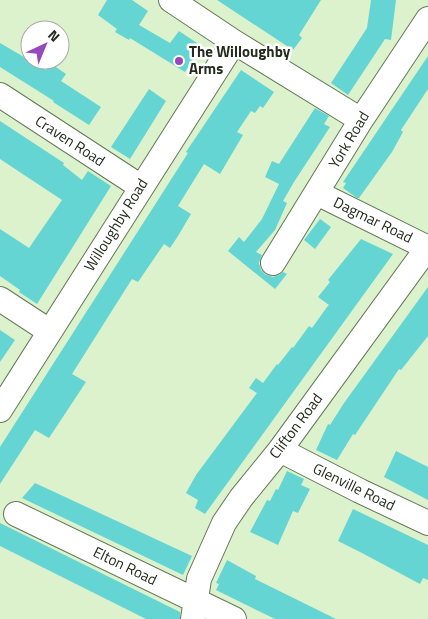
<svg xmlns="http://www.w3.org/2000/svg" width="428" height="619" viewBox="0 0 428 619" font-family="'Titillium Web',sans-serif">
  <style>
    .building { fill: #64d5d3 }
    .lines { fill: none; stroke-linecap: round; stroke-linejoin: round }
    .minor-casing { stroke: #647857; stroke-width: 26 }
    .minor { stroke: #fff; stroke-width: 24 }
    .poi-dot { fill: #9649ba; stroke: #fff; stroke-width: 2 }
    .labels { text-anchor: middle; stroke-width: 5; stroke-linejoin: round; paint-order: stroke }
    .poi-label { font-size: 15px; font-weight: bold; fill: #232b1d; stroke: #fff; text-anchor: start }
    .street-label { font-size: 15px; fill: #232b1d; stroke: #fff }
  </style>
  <rect width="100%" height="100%" fill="#dbf2cd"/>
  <path class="building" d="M107,0h25l16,11 -9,14 31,18 9,-12 18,12 1,8 -13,21 -55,-34 -1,2 -14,-8 2,-3 -19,-14z
    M217,0h104l-22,35 3,3 -9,12z
    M371,0h25l-5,40 -6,-1 -37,56 -17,-12 36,-55z
    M0,43l46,27 4,-7 16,11 -5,7 40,26 -12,18 -36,-23 1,-1 -54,-34z
    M428,56v33l-27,41 2,2 -11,20 -33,46h-2l-14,-10 3,-5 -3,-1z
    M241,70l33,22 -11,16 -3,-2 -5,7 -4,-2 -14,21 6,3 -23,39 -16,-10 -26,42 13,8 -13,22 -8,12 -6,-4 -26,38 -6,-3 -60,95 14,8 -37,56 -14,-8 -35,54v-37l188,-294 -2,-1z
    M149,89l17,12 -36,58 -19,-12z
    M315,108l14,8 -5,8 6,3 -36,55 -11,19 4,2 -12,27 -19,22 6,3 -3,8 2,7 4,4 8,3 6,-2 4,-3 4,2 -12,15 -47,-38 11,-14 5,5 18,-23 17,-35 -14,-7 7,-16 7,3z
    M0,121l64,42 -1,2 19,15 6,-9 23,15 -74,118 -18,-12 1,-2 -20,-14v-47l29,19 33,-48 -62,-41z
    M320,219l11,8 -16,22 -11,-9z
    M361,239l32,15 -188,260 -10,-6 3,-8 -12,-7 10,-18 61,-82 -8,-5 7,-10 7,5 14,-19 1,1 14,-18 1,1 16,-22 3,2 15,-21 2,-2 -11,-8 12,-15 -2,-2z
    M428,287v49l-27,34 -2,-1 -44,66 -2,-1 -16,26 -21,-10 12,-26 2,1 14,-22z
    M0,330l15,10 -15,22z
    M396,451l32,16v33l-44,-23z
    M287,471l17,8 -3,6 9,4 -12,24 -5,-2 -15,34 -28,-13 17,-32 3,1 6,-12 2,1z
    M35,483l157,73 -9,19 -161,-77z
    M353,509l75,36v35l-5,-2 -3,6 -58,-31 -24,-12z
    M0,523l180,89v7h-34l-146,-73z
    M227,560l29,16 -1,3 81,40h-61l-59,-29 3,-6 -3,-1z"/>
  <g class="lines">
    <defs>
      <path id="minor" d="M171,0l63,42 127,78
        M0,95l141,92
        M317,193l111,55
        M273,263l88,-143 67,-101
        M0,299l49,32
        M0,410l234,-368
        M280,450l80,41 68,32
        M16,514l218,105
        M193,619l6,-40 25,-56 17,-25 39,-48 148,-203"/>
    </defs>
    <use href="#minor" class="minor-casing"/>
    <use href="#minor" class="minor"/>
  </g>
  <circle class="poi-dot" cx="179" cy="61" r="5"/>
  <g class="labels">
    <g class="poi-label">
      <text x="189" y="57">The Willoughby<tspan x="189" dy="17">Arms</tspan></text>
    </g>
    <g class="street-label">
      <text transform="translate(349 140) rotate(-59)" y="5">York Road</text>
      <text transform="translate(70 141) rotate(33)" y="5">Craven Road</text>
      <text transform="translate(373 220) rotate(26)" y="5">Dagmar Road</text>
      <text transform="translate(116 225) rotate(-58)" y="5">Willoughby Road</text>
      <text transform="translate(296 426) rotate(-53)" y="5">Clifton Road</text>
      <text transform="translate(354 487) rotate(26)" y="5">Glenville Road</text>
      <text transform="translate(125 566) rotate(26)" y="5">Elton Road</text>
    </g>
  </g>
  <g transform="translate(45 45) rotate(44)"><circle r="24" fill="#ffffff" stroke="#a7aaa5"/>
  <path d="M0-4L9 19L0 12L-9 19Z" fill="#9649ba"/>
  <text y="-8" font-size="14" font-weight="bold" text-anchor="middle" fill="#232b1d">N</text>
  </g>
</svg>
